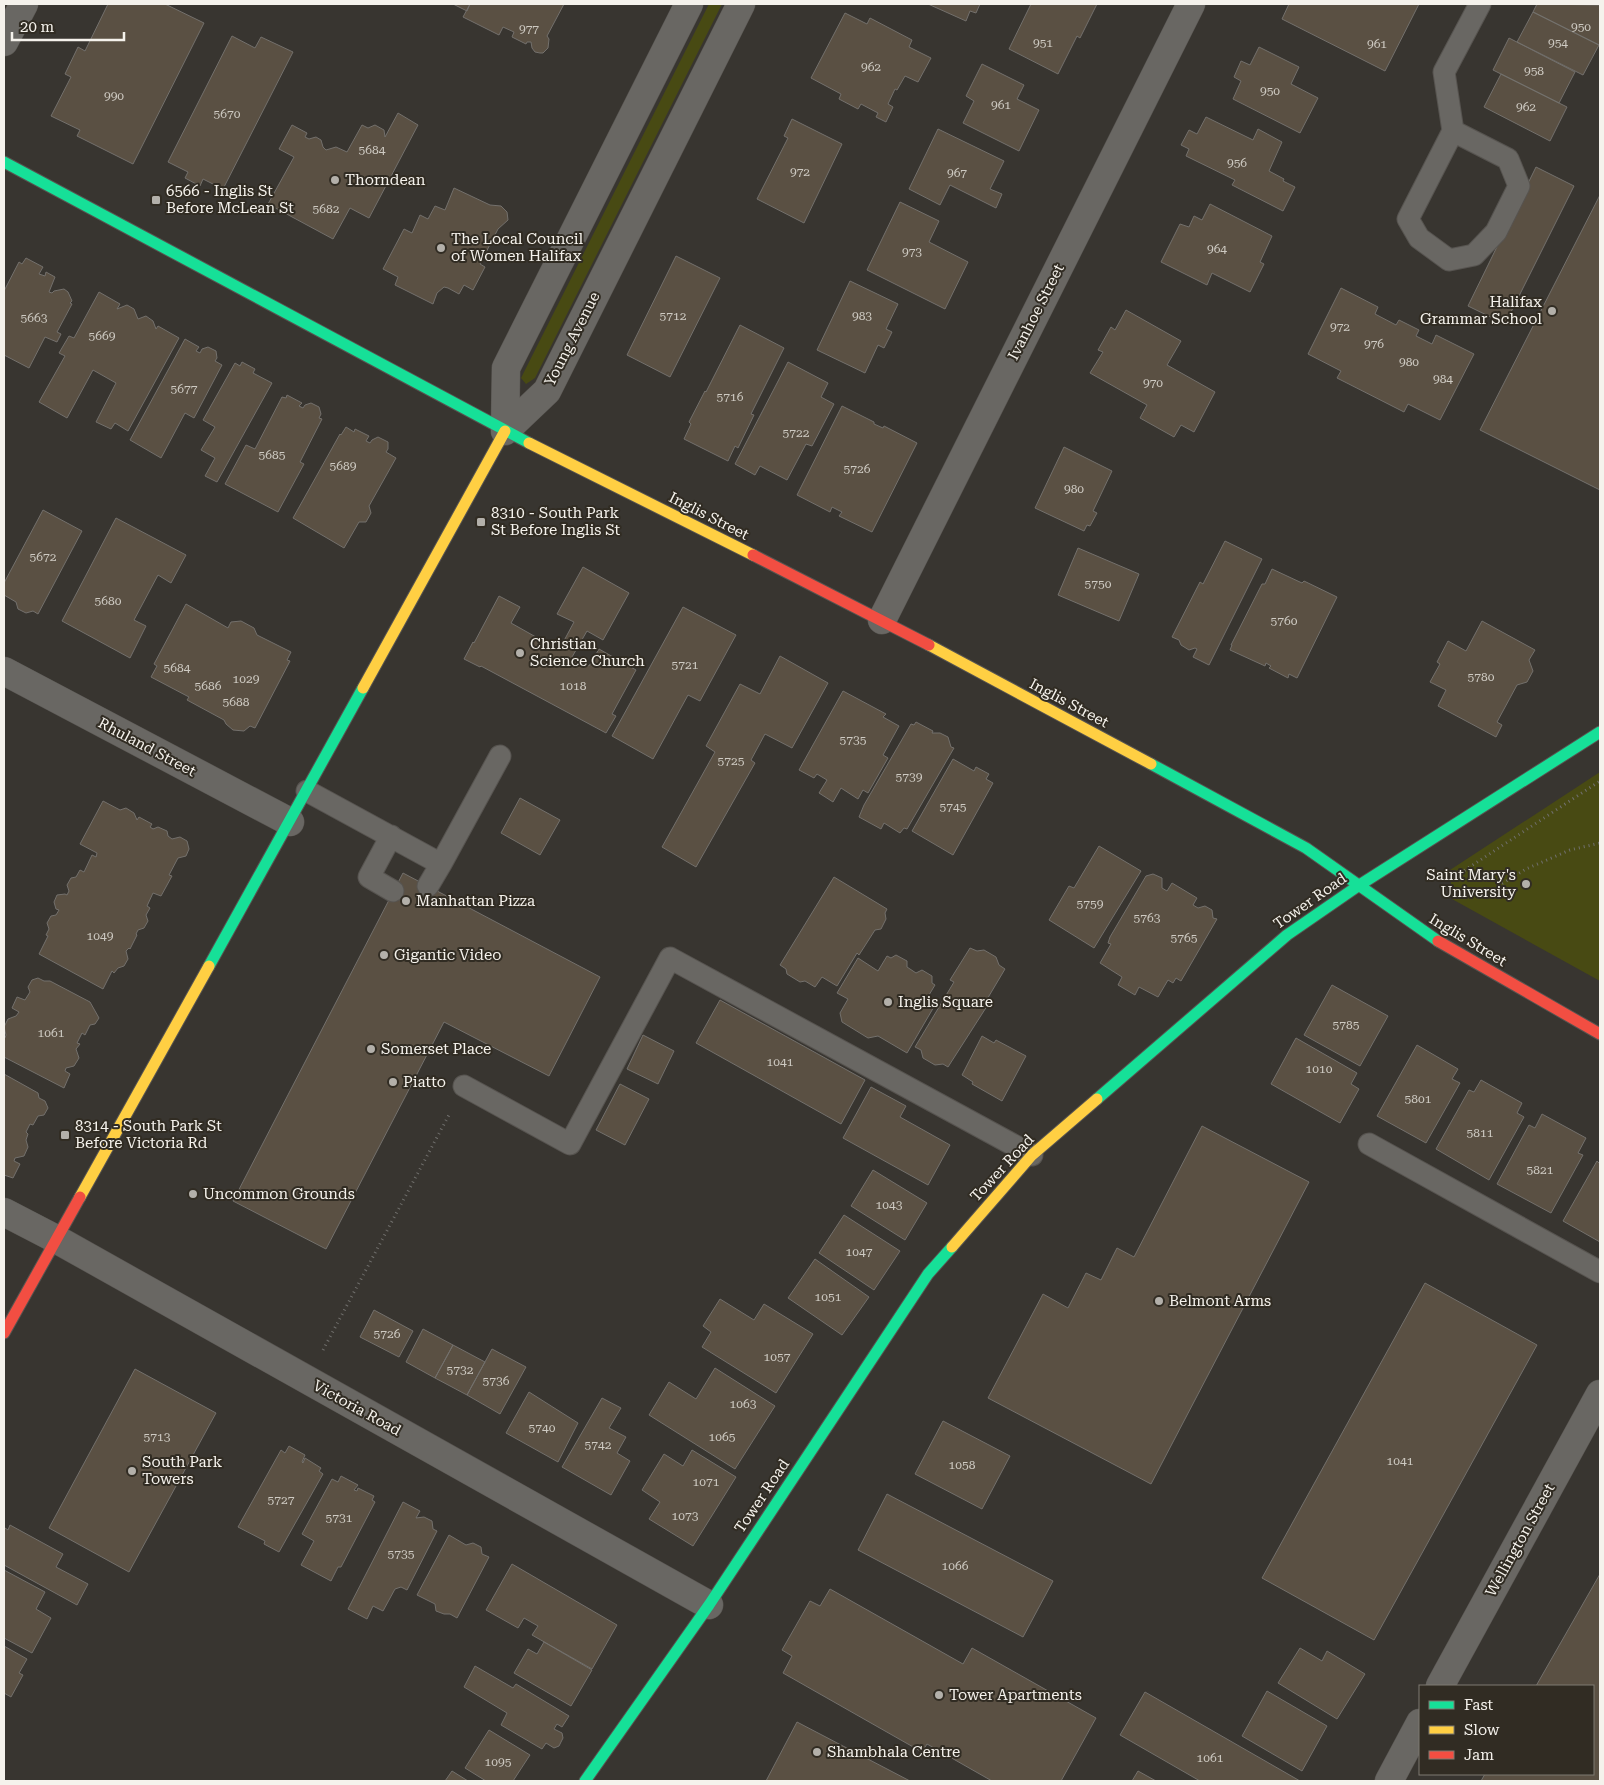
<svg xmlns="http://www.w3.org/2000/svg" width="1604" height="1785" viewBox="0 0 1604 1785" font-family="'Roboto Serif',serif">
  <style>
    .green { fill: #484a13 }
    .building { fill: #5a5043; stroke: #73706c }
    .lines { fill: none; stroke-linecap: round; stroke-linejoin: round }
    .lane-casing { stroke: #575450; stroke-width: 23 }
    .street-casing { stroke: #575450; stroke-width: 29 }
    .fast-casing { stroke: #575450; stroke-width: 13 }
    .slow-casing { stroke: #575450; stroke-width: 13 }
    .jam-casing { stroke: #575450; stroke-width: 13 }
    .path { stroke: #706f6c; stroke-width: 3; stroke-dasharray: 1 4; stroke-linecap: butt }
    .lane { stroke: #696763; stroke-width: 21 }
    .street { stroke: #696763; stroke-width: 28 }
    .fast { stroke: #16e098; stroke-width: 11 }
    .slow { stroke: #ffcf43; stroke-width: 11 }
    .jam { stroke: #f24e42; stroke-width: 11 }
    .poi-dot { fill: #b3b0aa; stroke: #312c23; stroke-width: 2 }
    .labels { text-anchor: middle; stroke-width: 4; stroke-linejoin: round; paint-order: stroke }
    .number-label { font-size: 12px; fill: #cecac2 }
    .poi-label { font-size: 15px; fill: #f5f2ec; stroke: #312c23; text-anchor: start }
    .street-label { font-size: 15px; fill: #f5f2ec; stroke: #312c23 }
  </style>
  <rect width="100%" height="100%" fill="#383530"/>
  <path class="green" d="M709,4h13l-187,374 -9,6 -5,-6z
    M1600,772v209l-148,-82 -2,-29z"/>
  <path class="building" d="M108,4h57l39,19 -71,141 -56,-28 3,-6 -29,-14 20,-39 -6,-3 13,-27 7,4z
    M453,4h17l-3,7z
    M470,4h94l-17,32 2,3 -1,9 -5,5h-3l-5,-1 -3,-4 -1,-6h-4l-1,2 -14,-7 2,-5 -11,-5 -4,8 -36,-18z
    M928,4h52l-4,9 -6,-2 -4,10z
    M1031,4h66l-17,34 -3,-2 -19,38 -49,-25z
    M1289,4h130l-34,67 -103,-52z
    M1537,4l63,1v37l-1,3 -66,-33z
    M1533,12l66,33 -16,30 -66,-33z
    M845,13l22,11 3,-6 42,22 -3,7 22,11 -13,24 -13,-6 -8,14 -2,-1 -7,15 5,3 -7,15 -10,-5 2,-4 -17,-9 -3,5 -19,-10 2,-5 -30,-16z
    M232,36l23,12 6,-11 32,15 -70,137 -20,-10 -3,7 -15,-8 3,-6 -20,-10z
    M1509,38l66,34 -16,31 -66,-33z
    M1259,47l40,20 -8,17 27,14 -18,35 -67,-34 8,-18 -7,-4 7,-16 9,4z
    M982,64l42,21 -7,14 22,11 -20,41 -56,-28 11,-22 -8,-5z
    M1501,74l66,33 -17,34 -66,-34z
    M398,113l20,12 -49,93 -19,-10 -17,31 -65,-35 26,-47 -15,-8 13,-24 15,8 -2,4 4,2 7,-2 5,3 2,7 3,3 10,-3 11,5 15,-27 6,3 7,-3 9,5 1,7z
    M1206,117l47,23 5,-11 24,13 -13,29 15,8 -1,2 12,6 -12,24 -51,-26 3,-5 -49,-24 3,-7 -8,-4 8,-15 8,4z
    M792,119l50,25 -38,79 -47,-24 31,-61 -4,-2z
    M938,129l66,32 -14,28 12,5 -6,14 -46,-23 -10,20 -31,-16z
    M1536,167l38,19 -69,138 -37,-18z
    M454,188l36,17 11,1 6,6 1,8 -10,9 -18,35 5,3 -12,23 -9,-5 -5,9 -11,-6 -4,-1 -7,6 -4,11 -38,-19 3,-8 -15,-8 21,-40 8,4 8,-18 8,4 7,-13 10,4z
    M1600,195v295l-120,-60z
    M900,202l39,19 -10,21 39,20 -23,47 -78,-39z
    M1210,204l62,32 -12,26 4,2 -14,28 -38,-19 -5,12 -46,-23 19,-38 9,3 5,-11 8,4z
    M676,256l44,22 -50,99 -43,-22z
    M26,258l17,9 -4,7 6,2 1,-4 9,5 -6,15 3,1 2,-2 10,-2 4,3 4,9 -2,2 2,1 -15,28 4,2 -4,8 -12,-5 -16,31 -25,-13v-64l15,-29 3,2z
    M850,281l48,23 -12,25 6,3 -8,16 -6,-3 -13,28 -48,-23z
    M1341,288l37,19 -3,7 21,11 3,-5 20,10 -3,6 16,8 4,-9 38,19 -34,66 -32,-16 -4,8 -67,-34 4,-7 -33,-17z
    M99,292l21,12 -3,5 10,-4 7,4 4,10 8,-3 7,5 3,8 2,-3 21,12 -51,93 -13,-8 -4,6 -15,-7 20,-39 -23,-13 -26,48 -28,-16 26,-46 -6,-3 10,-17 5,2z
    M1126,310l55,31 -14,24 48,27 -21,40 -13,-7 -7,12 -34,-19 7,-13 -57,-32 13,-21 -5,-2 13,-23 4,3z
    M740,325l44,23 -33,66 3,1 -16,33 -3,-2 -7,15 -44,-22 7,-15 -2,-2 16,-31 1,1z
    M185,339l14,8 -3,4 4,2 2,-4 6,-2 8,4 1,7 -2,3 7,4 -28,53 -9,-5 -24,45 -31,-18z
    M242,362l13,7 -2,4 19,10 -55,99 -12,-6 10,-18 -14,-8 14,-23 -12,-7 32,-57 5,3z
    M788,362l40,21 -7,14 13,7 -22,42 -6,-2 -19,36 -27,-14 -5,9 -20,-11z
    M287,395l15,8 -3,3 4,2 2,-3 6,-2 8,4 2,7 -2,4 3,1 -22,43 4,2 -26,48 -53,-28 21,-39 9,4 27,-52 4,1z
    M842,406l32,16v2l9,4 1,-2 33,17 -45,89 -33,-16 3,-4 -10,-5 -2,5 -33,-17z
    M346,427l8,5 1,-3 14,7 -3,5 4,2 2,-3 6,-3 10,5v7l-2,3 10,6 -27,48 2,7 -5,9h-7l-15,26 -51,-30 47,-84 1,1z
    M1064,447l48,24 -19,40 4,2 -7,13 -3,-1 -3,6 -49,-23z
    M43,510l39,21 -44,83 -5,-3 -7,2 -8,-4 -2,-7 -12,-7v-12z
    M116,518l70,37 -15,28 -13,-8 -24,45 12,6 -16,32 -68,-37z
    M1225,541l37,18 -53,106 -16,-8 4,-8 -2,-1 -6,2 -8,-5 -2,-5 -7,-3 28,-55 3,2z
    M1078,548l61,26 -20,47 -61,-26z
    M583,567l46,26 -26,47 -16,-9 -15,26 17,9 10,-17 37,21 -24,44 4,2 -10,17 -125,-67 -1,1 -16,-8 9,-17 1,1 25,-47 21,11 -9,16 48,27 15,-28 -17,-8z
    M1272,569l30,14 2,-2 33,16 -40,81 -8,-4 -1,4 -19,-10 2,-2 -5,-3 -1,3 -35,-16 2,-5h-1l31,-61h3z
    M186,604l42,24 3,-6 10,-1 13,7 3,7 34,17 -4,8 3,1 -35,67 -5,-2 -6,5 -11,-1 -7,-6 -2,-4 -37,-20 2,-3 -38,-20 6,-11 -3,-2z
    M683,607l53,28 -36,66 -12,-6 -35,64 -41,-23z
    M1482,621l53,29 -6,10 4,11 -6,11 -10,3 -20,37 5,3 -6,12 -58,-31 8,-16 -16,-8 10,-18 -3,-2 11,-21 18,10z
    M780,656l48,27 -36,65 -27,-14 -14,26 4,3 -59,104 -34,-20 53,-95 -9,-6 34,-62 20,10z
    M843,691l43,23 -3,3 16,9 -16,29 5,3 -20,35 -5,-3 -5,9 -17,-11 -8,14 -14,-9 8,-13 -10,-6 -3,4 -15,-8z
    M916,722l17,9 -1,2h8l8,4 3,10 3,1 -47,81 -3,-1 -4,5 -16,-10 -3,6 -22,-12 5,-12 47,-81 3,1z
    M953,759l21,12 2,-4 13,7 -3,5 7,4 -40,72 -41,-24z
    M520,798l40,22 -20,35 -39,-22z
    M103,801l17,9 6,-2 8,5 3,7 2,-3 13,7 -2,3 3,2 5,-2 9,4 1,5 4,3 8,-2 7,4 2,8 -3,7 -8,2 -9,17 3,1 -11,20 -8,-3 -6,13 3,2 -4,7 2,6 -4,7 -6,2 -2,4 1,1 -7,14 -1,-1 -3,3 2,8 -4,7 -6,2 -4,5 -2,-2 -9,18 -64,-35 9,-18 -2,-1 3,-6 -2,-6 4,-7 5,-1 3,-5 -3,-1 -2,-7 3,-7 8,-1 2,1 2,-4 -2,-6 4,-7 5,-1 4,-7 4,2 8,-17 4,2 1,-4 -17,-9z
    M1099,846l42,25 -47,77 -45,-28 20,-34 5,2z
    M403,873l197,104 -51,99 -105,-54 -118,227 -93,-48z
    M1153,874l9,4v10l5,3 5,-8 25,15 -4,7 5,3 7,-2 7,4 1,8 4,1 -36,62 -5,-3 -3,5 -5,-3 -10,17 -19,-10 -4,8 -17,-10 4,-8 -22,-14 11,-19 -3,-1 2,-6 36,-61z
    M834,877l53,32 -2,4 1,6 -5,10 -6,1 -16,25 -2,-2 -20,33 -15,-9 -7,10 -10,-6 -5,1 -13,-8 -1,-5 -6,-4z
    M970,948l7,3 7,-1 12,7 3,8 6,4 -19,32 3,2 -41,64 -5,-3 -8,1 -12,-7 -2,-8 -6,-3 39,-65 -4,-2z
    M896,955l11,6v6l9,6 6,-3 10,6v7l3,2 -9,15 9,5 -28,48 -29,-17 -10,2 -26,-16 -2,-9 8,-14 -11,-6 21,-35 20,13 9,-15 4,2z
    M38,978l6,3h6l40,21 9,16 -4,6 -5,1 -5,10 -3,-2 -5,10 3,1 -4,5 3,9 -5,8 -8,2 -1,3 5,3 -6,14 -60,-31v-20l1,1 1,-3 -2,-8 4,-8 8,-3 3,-4 -7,-4 5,-11 8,3 5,-8 -2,-5 4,-7z
    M1332,985l56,31 -28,50 -56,-31z
    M720,1000l145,80 -24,44 -145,-81z
    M643,1035l31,16 -16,33 -31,-15z
    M982,1036l12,7 2,-3 30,16 -24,45 -30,-17 1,-2 -11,-7z
    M1296,1038l61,35 -6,11 8,5 -19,34 -69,-39z
    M1417,1045l41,24 -6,10 8,4 -34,60 -49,-27z
    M4,1074l34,19 1,5 6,3 3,7 -4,7 -6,1 -5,9 -3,-1 -4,8 2,2 -2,6 2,7 -4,9 -9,2 -1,3 6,3 -7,14 -9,-3z
    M1481,1080l41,23 -5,10 7,4 -35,63 -53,-31 33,-59 5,2z
    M620,1084l29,15 -24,46 -29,-15z
    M871,1087l35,19 -6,11 50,28 -22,40 -85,-47z
    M1542,1114l44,24 -8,15 5,2 -32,58 -54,-29 32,-59 6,3z
    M1202,1126l107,56 -158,302 -163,-86 55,-104 25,14 18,-35 15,7 16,-32 17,9z
    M1597,1161l3,3v78l-37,-21z
    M873,1170l54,33 -22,37 -54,-34z
    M844,1215l56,36 -26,39 -55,-37z
    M815,1259l54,38 -27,38 -54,-37z
    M1425,1283l112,62 -163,295 -112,-62z
    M720,1299l34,21 10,-16 49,30 -37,59 -74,-46 9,-15 -8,-6z
    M374,1310l39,21 -14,26 -39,-20z
    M423,1329l30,16 -18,33 -29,-16z
    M453,1345l32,17 -18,33 -32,-17z
    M492,1349l34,18 -26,47 -33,-19z
    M715,1368l60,38 -40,63 -86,-54 20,-33 27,17z
    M135,1369l81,44 -87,159 -80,-44z
    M529,1392l49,31 -20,39 -52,-29z
    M602,1398l19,10 -12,20 17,9 -9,16 13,8 -19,34 -49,-28z
    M943,1421l67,35 -28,53 -67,-35z
    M289,1446l16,9 -3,7 1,1 2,-5 16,10 -2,3 4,3 -44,78 -15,-8 1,-3 -27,-14 43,-77 4,3z
    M692,1450l44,27 -43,69 -44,-27 11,-17 -18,-12 22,-36 19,12z
    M341,1476l17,9 -4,5 3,1 1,-3 16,8 -2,4 3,2 -34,65h-3l-7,14 -30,-16 13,-24 -12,-7 30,-55 6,3z
    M887,1494l166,87 -30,56 -165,-87z
    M403,1502l17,9 -4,7 8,-1 8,4 1,8 4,2 -30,59 -6,-3 -6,2 -12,22 -10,-5 -6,13 -19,-10z
    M10,1525l53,29 -7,13 32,17 -11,21 -73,-40v-35l1,-2 3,2z
    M449,1535l17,10 7,-2 8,4 1,7 7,3 -32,61 -7,-4h-6l-8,-3 -1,-7 -18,-9z
    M512,1564l105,61 -25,44 -60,-34 6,-9 -14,-8 -6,10 -32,-18z
    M4,1570l41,22 -9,17 15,9 -19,35 -28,-15z
    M1600,1574v207h-119l4,-7h108v-88h-57z
    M830,1589l133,75 9,-16 124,70 -35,63h-69l-65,-37 -5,8 -139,-79 9,-17 -10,-6 28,-49 10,5z
    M544,1642l48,28 -21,36 -57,-33 14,-24 9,5z
    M4,1646l23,13 -8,14 4,2 -12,22 -7,-4z
    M1300,1648l22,13 5,-10 38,23 -28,45 -59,-36z
    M475,1666l38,22 3,-4 53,32 -7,11 -5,-3 -3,5 8,4 1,5 -4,8 -5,2 -8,-5 -4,6 -41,-24 6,-12 -43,-26z
    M1267,1691l60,35 -25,45 -60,-35z
    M1145,1692l155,89h-100l-80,-46z
    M797,1722l113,59h-144z
    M489,1730l41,25 -17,26h-27l-21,-13z
    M452,1771l16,10h-23z
    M1138,1771l18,10h-24z"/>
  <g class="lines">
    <defs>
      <path id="lane" d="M1453,131l55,28 11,27 -23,46 -22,23 -25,5 -30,-22 -11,-19 45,-88 -9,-59 36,-68
        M307,791l134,73 59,-108
        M391,836l-22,41 24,14
        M428,886l13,-22
        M464,1086l106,58 100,-186 362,197
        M1369,1144l231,128"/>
      <path id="street" d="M4,42l20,-38
        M505,431l42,-40 194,-387
        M505,431l1,-63 183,-364
        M882,620l309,-616
        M4,671l286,151
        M4,1212l52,27 653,366
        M1440,1686l160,-292
        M1389,1781l31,-58"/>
      <path id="fast" d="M4,162l525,281
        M1151,764l155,84 132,93
        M209,966l154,-278
        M1097,1099l190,-164 71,-49 242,-154
        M585,1781l124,-176 219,-331 24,-27"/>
      <path id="slow" d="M529,443l224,112
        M929,645l222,119
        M363,688l142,-257
        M80,1197l129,-231
        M952,1247l80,-92 65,-56"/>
      <path id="jam" d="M753,555l176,90
        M1438,941l162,93
        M4,1333l76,-136"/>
    </defs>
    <use href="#lane" class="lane-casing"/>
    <use href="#street" class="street-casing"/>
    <use href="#fast" class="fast-casing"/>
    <use href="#slow" class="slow-casing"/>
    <use href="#jam" class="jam-casing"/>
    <path class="path" d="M1456,876l144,-95
      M1485,894l41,-25 44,-19 30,-7
      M323,1350l127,-237"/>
    <use href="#lane" class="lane"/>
    <use href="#street" class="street"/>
    <use href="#fast" class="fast"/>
    <use href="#slow" class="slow"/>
    <use href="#jam" class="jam"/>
  </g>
  <g class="poi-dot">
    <circle cx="335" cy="180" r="5"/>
    <rect x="151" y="195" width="10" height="10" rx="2.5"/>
    <circle cx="441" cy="248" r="5"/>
    <circle cx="1552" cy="311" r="5"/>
    <rect x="476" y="517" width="10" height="10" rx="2.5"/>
    <circle cx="520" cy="653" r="5"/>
    <circle cx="1526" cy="884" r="5"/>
    <circle cx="406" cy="901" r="5"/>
    <circle cx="384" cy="955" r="5"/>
    <circle cx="888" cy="1002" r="5"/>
    <circle cx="371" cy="1049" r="5"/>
    <circle cx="393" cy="1082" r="5"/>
    <rect x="60" y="1130" width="10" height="10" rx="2.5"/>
    <circle cx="193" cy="1194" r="5"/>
    <circle cx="1159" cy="1301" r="5"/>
    <circle cx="132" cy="1471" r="5"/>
    <circle cx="939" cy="1695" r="5"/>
    <circle cx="817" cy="1752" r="5"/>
  </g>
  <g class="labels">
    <g class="number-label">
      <text x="1581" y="31">950</text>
      <text x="529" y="33">977</text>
      <text x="1043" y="47">951</text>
      <text x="1558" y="47">954</text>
      <text x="1377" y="48">961</text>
      <text x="871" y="71">962</text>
      <text x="1534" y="75">958</text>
      <text x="1270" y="95">950</text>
      <text x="114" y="100">990</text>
      <text x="1001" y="109">961</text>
      <text x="1526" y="111">962</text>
      <text x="227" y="118">5670</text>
      <text x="372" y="154">5684</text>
      <text x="1237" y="167">956</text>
      <text x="800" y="176">972</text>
      <text x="957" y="177">967</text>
      <text x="326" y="213">5682</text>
      <text x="1217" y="253">964</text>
      <text x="912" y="256">973</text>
      <text x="673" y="320">5712</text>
      <text x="862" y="320">983</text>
      <text x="34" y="322">5663</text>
      <text x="1340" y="331">972</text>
      <text x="102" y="340">5669</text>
      <text x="1374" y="348">976</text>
      <text x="1409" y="366">980</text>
      <text x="1443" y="383">984</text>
      <text x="1153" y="387">970</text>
      <text x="184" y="393">5677</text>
      <text x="730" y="401">5716</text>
      <text x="796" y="437">5722</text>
      <text x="272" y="459">5685</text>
      <text x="343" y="470">5689</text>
      <text x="857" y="473">5726</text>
      <text x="1074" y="493">980</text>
      <text x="43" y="561">5672</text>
      <text x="1098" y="588">5750</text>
      <text x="108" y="605">5680</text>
      <text x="1284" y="625">5760</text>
      <text x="685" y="669">5721</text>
      <text x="177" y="672">5684</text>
      <text x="1481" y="681">5780</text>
      <text x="246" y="683">1029</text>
      <text x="208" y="690">5686</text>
      <text x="573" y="690">1018</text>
      <text x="236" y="706">5688</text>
      <text x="853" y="744">5735</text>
      <text x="731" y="765">5725</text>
      <text x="909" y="781">5739</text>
      <text x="953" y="811">5745</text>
      <text x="1090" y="908">5759</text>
      <text x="1147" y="922">5763</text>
      <text x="100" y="940">1049</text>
      <text x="1184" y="942">5765</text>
      <text x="1346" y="1029">5785</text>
      <text x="51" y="1037">1061</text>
      <text x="780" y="1066">1041</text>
      <text x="1319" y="1073">1010</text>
      <text x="1418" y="1103">5801</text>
      <text x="1480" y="1137">5811</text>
      <text x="1540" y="1174">5821</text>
      <text x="889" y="1209">1043</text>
      <text x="859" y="1256">1047</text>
      <text x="828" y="1301">1051</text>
      <text x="387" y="1338">5726</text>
      <text x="777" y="1361">1057</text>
      <text x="460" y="1374">5732</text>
      <text x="496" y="1385">5736</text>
      <text x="743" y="1408">1063</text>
      <text x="542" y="1432">5740</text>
      <text x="157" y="1441">5713</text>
      <text x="722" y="1441">1065</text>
      <text x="598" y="1449">5742</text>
      <text x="1400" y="1465">1041</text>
      <text x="962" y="1469">1058</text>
      <text x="706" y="1486">1071</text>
      <text x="281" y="1504">5727</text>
      <text x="685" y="1520">1073</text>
      <text x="339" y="1522">5731</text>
      <text x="401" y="1558">5735</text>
      <text x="955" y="1570">1066</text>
      <text x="1210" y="1762">1061</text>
      <text x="498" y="1766">1095</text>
    </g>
    <g class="poi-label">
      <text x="345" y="185">Thorndean</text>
      <text x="166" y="196">6566 - Inglis St<tspan x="166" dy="17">Before McLean St</tspan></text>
      <text x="451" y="244">The Local Council<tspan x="451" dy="17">of Women Halifax</tspan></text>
      <text x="1542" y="307" text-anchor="end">Halifax<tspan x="1542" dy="17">Grammar School</tspan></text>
      <text x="491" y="518">8310 - South Park<tspan x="491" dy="17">St Before Inglis St</tspan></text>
      <text x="530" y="649">Christian<tspan x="530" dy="17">Science Church</tspan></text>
      <text x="1516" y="880" text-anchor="end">Saint Mary's<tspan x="1516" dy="17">University</tspan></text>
      <text x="416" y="906">Manhattan Pizza</text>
      <text x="394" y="960">Gigantic Video</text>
      <text x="898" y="1007">Inglis Square</text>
      <text x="381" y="1054">Somerset Place</text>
      <text x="403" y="1087">Piatto</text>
      <text x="75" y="1131">8314 - South Park St<tspan x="75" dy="17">Before Victoria Rd</tspan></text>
      <text x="203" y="1199">Uncommon Grounds</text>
      <text x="1169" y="1306">Belmont Arms</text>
      <text x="142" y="1467">South Park<tspan x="142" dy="17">Towers</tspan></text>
      <text x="949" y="1700">Tower Apartments</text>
      <text x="827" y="1757">Shambhala Centre</text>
    </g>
    <g class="street-label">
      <text transform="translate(1036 312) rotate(-63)" y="5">Ivanhoe Street</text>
      <text transform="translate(572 339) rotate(-63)" y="5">Young Avenue</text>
      <text transform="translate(709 516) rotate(27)" y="5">Inglis Street</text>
      <text transform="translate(1069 703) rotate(28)" y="5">Inglis Street</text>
      <text transform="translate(147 747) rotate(28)" y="5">Rhuland Street</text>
      <text transform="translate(1310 901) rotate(-35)" y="5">Tower Road</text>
      <text transform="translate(1468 940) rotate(31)" y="5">Inglis Street</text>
      <text transform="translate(1002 1168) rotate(-47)" y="5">Tower Road</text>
      <text transform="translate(357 1408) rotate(29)" y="5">Victoria Road</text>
      <text transform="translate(762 1496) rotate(-56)" y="5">Tower Road</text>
      <text transform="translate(1520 1540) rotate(-61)" y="5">Wellington Street</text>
    </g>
  </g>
  <rect width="1604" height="1785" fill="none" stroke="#f5f2ec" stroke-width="10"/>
  <rect x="1419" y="1685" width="175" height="90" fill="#312c23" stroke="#7f7b73"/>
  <rect x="1429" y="1701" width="25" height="8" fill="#16e098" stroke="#7f7b73"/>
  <text x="1464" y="1710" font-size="15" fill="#f5f2ec">Fast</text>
  <rect x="1429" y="1726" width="25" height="8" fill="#ffcf43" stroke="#7f7b73"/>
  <text x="1464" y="1735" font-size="15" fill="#f5f2ec">Slow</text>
  <rect x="1429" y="1751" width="25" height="8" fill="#f24e42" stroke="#7f7b73"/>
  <text x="1464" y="1760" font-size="15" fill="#f5f2ec">Jam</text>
  <path d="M12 32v8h112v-8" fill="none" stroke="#f5f2ec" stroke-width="2.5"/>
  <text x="20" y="32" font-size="15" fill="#f5f2ec" stroke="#312c23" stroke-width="4" paint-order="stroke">20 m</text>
</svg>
